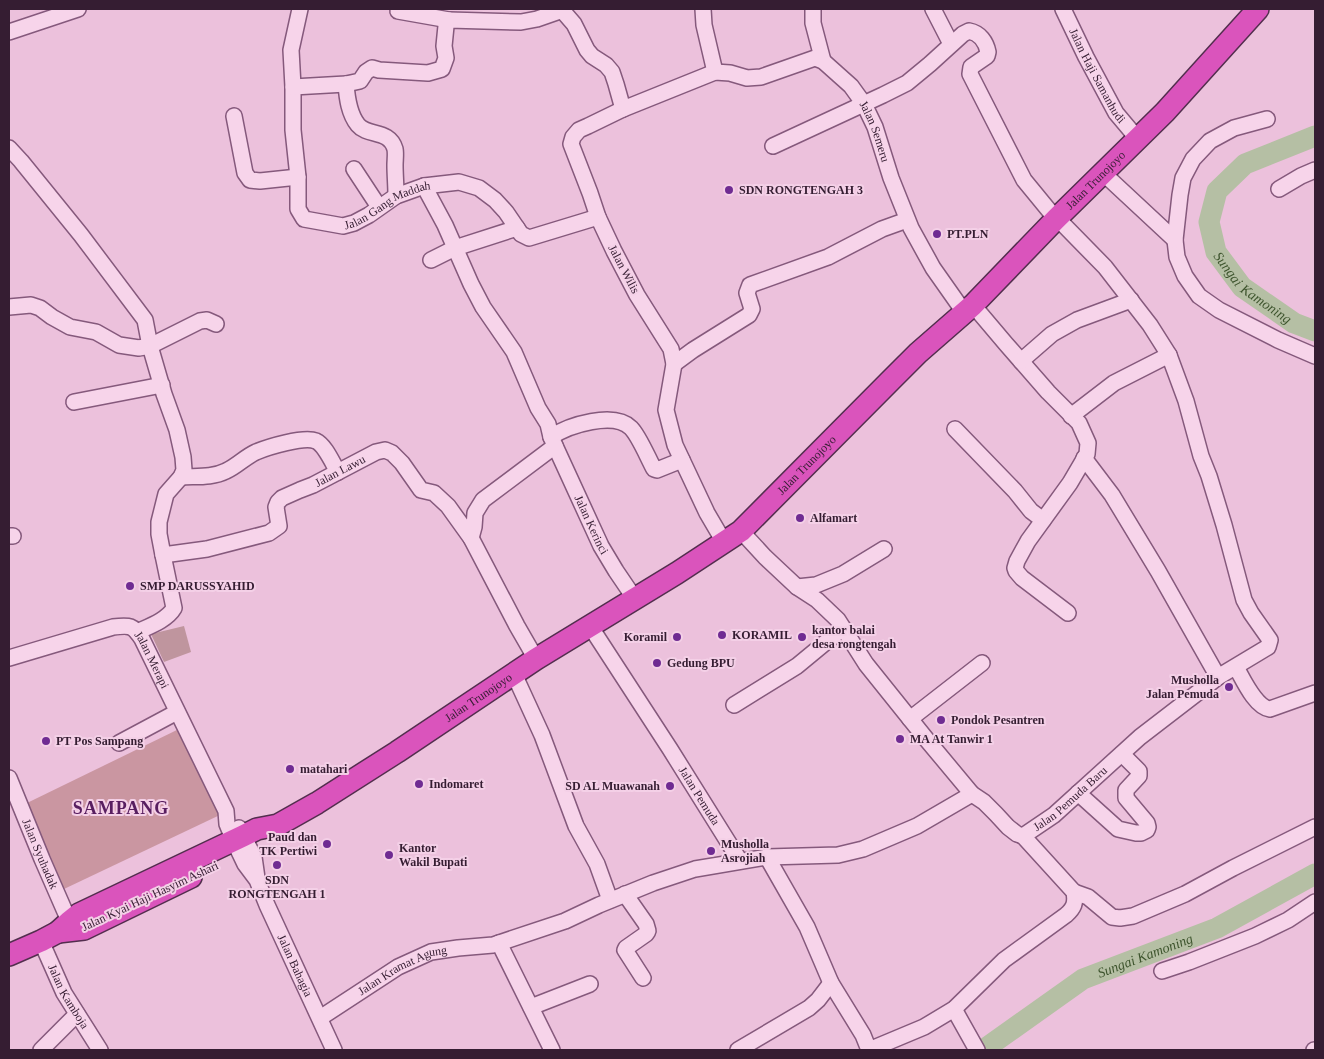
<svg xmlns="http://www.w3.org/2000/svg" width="1324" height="1059" viewBox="0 0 1324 1059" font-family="Georgia,serif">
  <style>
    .green { fill: #ca96a1 }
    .cemetery { fill: #bf959e }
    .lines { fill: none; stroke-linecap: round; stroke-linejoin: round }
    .river { stroke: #b5bfa4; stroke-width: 21 }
    .minor-casing { stroke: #85597c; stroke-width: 18 }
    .highway-casing { stroke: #532e4e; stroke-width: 24 }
    .minor { stroke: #f7d4ea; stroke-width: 15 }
    .highway { stroke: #da54bc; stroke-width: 21 }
    .poi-dot { fill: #6f2b92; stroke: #f4d0e7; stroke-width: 2 }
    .labels { text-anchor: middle; stroke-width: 4; stroke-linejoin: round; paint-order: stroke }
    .street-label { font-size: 12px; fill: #351d32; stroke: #f4d0e7 }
    .poi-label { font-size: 12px; font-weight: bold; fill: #351d32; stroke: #f4d0e7; text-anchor: start }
    .water-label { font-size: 14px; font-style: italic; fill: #3d542d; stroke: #f4d0e7 }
    .district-label { font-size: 18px; font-weight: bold; letter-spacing: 1px; fill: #581e60; stroke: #f4d0e7 }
  </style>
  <rect width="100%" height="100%" fill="#ecc1dc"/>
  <path class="green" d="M181,728l41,86 -158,75 -37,-86z"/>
  <path class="cemetery" d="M184,626l7,26 -27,10 -13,-28z"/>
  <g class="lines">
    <g class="river">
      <path id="s1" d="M1315,136l-70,28 -28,27 -8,31 7,30 26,35 52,36 21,8"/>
      <path id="s2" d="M983,1050l100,-71 134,-51 98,-54"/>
    </g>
    <defs>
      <g id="minor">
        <path id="s3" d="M300,9l-9,41 2,37v43l5,47v32l6,10 39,7 11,-3 15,-8 27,-19 28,-10 35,-4 20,6 16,12 11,12 15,22 8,4 69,-21"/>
        <path d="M561,9l13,15 13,26 5,6 14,9 6,7 4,12 7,25"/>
        <path d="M703,9l1,16 11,47"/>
        <path d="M813,9v14l10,38"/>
        <path d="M933,9l18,35"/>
        <path id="s4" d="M1063,9l23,48 30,56 21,25"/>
        <path d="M398,11l51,9"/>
        <path d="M9,32l69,-23"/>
        <path d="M346,84c1,14 3,30 12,41 10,12 31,4 37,24 1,5 0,11 0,16 0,10 1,20 1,31"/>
        <path d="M293,87l53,-3 14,-3 6,-9 6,-4 7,2 49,3 14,-4 4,-11 -2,-12 2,-20 3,-6 72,2 16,-3 23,-8v-2"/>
        <path d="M234,116l11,57 5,7 10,1 38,-4"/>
        <path d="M1267,119l-33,9 -24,13 -17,18 -10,19 -3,17 -5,45 2,17 8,19 14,20 20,14 59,30 37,16"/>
        <path d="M773,146l110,-51 24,-12 23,-19 33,-30 6,-3c11,2 17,11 19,21l-1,4 -16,11 -1,7 54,106 32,39"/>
        <path d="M9,148l12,13 60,74 64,85 5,26 14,48 13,36 6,27 1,13 -3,7 -15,17 -7,28v12l4,21"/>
        <path d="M354,169l25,38"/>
        <path d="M1103,173l72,67"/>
        <path id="s5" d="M424,186l21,39 26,59 12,23 31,45 24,56 10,16 3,13 11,24 39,85 15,25 19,28"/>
        <path d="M1279,189l22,-13 14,-6"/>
        <path d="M1057,218l48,49 45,58 19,30 17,46 15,55 8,20 15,49 20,75 7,13 19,27 -2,7 -50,30"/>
        <path d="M431,260l24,-12 62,-20"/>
        <path d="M973,305l33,39 42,48 31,31 9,20 -1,11 -17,29 -42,58 -11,20 -2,7 1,3 6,7 46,35"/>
        <path d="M9,307l22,-2 9,3 12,9 18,10 26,5 23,13 20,3 11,-2 50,-25 7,-1 9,4"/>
        <path d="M1021,361l31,-27 25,-14 54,-20"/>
        <path d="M674,364l19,-14 56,-35 3,-6 -5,-16 3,-8 78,-28 54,-28 25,-9"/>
        <path d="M74,402l88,-17"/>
        <path d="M1071,416l43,-33 55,-28"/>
        <path d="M955,429l60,62 16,20 12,9"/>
        <path d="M551,437c18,-12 63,-26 80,-9 8,8 17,30 23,41l3,1 25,-10"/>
        <path d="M181,477c15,-1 31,1 45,-6 11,-5 19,-14 30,-19 12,-5 48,-16 60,-11 9,4 17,23 22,31"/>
        <path id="s6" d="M741,531l24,26 32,30 20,13 21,20 28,44 61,76 45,54 12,8 12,12 12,13 9,7 6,2 31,-21 86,-78 78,-60 -60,-106 -46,-76 -28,-37"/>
        <path d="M9,536h4"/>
        <path d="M471,538l3,-11 1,-14 8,-13 72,-54"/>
        <path id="s7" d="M724,542l-17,-29 -32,-68 -9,-35 8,-46 -3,-15 -34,-54 -23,-44 -16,-34 -8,-24 -19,-49 2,-7 6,-7 9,-4 35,-17 92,-37 15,1 17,5 14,-1 54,-19 8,3 28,25 13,18 11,23 16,51 20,50 22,40 31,44"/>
        <path d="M797,587l19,-2 27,-11 41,-25"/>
        <path id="s8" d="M590,626l80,123 70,112"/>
        <path id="s9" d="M137,632c13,-6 30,-12 37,-24l-11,-53 44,-6 62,-16 10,-7 -3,-19 2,-5 4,-4 18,-8 13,-5 63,-33 9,-2 7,3 10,10 19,27 13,3 14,13 23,32 46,88 19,33"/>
        <path id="s10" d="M9,658l104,-31c17,-2 20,-2 29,12l84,172 1,13 7,17 11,23 12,16 10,25 67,145"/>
        <path d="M1236,667c7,12 19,40 34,42l45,-16"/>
        <path d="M514,674l28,61 34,91 21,38 13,36"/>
        <path d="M734,705l63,-39 46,-38"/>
        <path d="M910,719l72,-56"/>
        <path d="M119,743l58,-31"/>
        <path id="s11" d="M9,778l33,81 31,71"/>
        <path d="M1078,793l40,36 18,4h5l6,-3 1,-3 -1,-4 -21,-25v-8l13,-14v-5l-17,-17"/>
        <path d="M239,828l15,29 3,21"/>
        <path d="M767,857l40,70 24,56 32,52 6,15"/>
        <path d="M1074,892l14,5 24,20 8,1 13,-2 52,-22 48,-26 82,-41"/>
        <path d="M625,894l21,30 2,7 -2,3 -20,14 -1,2 18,28"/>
        <path id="s12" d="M41,941l23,52 36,57"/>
        <path d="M499,943l53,107"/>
        <path d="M1162,971l27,-9 66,-26 33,-16 27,-18"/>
        <path d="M531,1007l59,-23"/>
        <path d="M954,1009l23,41"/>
        <path id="s13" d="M320,1018l78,-51 33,-15 27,-4 35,-3 72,-24 34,-16 54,-22 42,-14 72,-12 71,-2 25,-6 54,-23 55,-32"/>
        <path d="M41,1050l36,-36"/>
        <path d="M738,1050l71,-42 9,-8 13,-17"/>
        <path d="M869,1050l55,-23 30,-18 50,-49 62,-45c8,-7 10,-12 8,-23l-51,-56"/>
        <path d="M1314,1050h1"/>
      </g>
      <g id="highway">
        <path d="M58,932l26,-3 107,-52"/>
        <path id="s14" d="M9,955l32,-14 17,-9 11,-10 10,-8 164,-78 14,-7 21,-4 39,-22 80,-51 139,-93 141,-86 64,-42 149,-150 28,-28 55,-48 83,-86 109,-107 93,-103"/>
      </g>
    </defs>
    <use href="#minor" class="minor-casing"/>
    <use href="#highway" class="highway-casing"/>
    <use href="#minor" class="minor"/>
    <use href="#highway" class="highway"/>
  </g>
  <g class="poi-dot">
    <circle cx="729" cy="190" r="5"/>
    <circle cx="937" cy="234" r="5"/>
    <circle cx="800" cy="518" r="5"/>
    <circle cx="130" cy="586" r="5"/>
    <circle cx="722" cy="635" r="5"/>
    <circle cx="677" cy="637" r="5"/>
    <circle cx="802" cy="637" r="5"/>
    <circle cx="657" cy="663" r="5"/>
    <circle cx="1229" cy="687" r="5"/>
    <circle cx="941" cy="720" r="5"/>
    <circle cx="900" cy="739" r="5"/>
    <circle cx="46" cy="741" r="5"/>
    <circle cx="290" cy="769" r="5"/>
    <circle cx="419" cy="784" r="5"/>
    <circle cx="670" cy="786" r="5"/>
    <circle cx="327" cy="844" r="5"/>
    <circle cx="711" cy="851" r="5"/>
    <circle cx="389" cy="855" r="5"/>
    <circle cx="277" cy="865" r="5"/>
  </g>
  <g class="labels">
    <g class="street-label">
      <text dy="4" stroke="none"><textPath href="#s4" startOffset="75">Jalan Haji Samanhudi</textPath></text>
      <text dy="4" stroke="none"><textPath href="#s7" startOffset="802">Jalan Semeru</textPath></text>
      <text dy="4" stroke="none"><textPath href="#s14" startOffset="1348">Jalan Trunojoyo</textPath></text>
      <text dy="4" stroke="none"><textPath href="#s3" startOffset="302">Jalan Gang Maddah</textPath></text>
      <text transform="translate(624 269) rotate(62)" y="4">Jalan Wilis</text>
      <text dy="4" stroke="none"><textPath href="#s14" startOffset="942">Jalan Trunojoyo</textPath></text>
      <text dy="4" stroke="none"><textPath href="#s9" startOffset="314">Jalan Lawu</textPath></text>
      <text dy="4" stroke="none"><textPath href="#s5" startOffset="379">Jalan Kerinci</textPath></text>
      <text dy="4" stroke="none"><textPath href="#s10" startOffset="166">Jalan Merapi</textPath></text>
      <text dy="4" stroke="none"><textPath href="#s14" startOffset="538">Jalan Trunojoyo</textPath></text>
      <text dy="4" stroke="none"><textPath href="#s8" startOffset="202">Jalan Pemuda</textPath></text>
      <text dy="4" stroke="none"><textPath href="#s6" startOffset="479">Jalan Pemuda Baru</textPath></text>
      <text dy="4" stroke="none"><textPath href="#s11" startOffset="82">Jalan Syuhadak</textPath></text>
      <text transform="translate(150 896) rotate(-25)" y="4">Jalan Kyai Haji Hasyim Ashari</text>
      <text dy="4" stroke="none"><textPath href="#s10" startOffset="505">Jalan Bahagia</textPath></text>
      <text dy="4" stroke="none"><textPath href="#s13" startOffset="96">Jalan Kramat Agung</textPath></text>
      <text dy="4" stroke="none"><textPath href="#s12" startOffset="62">Jalan Kamboja</textPath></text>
    </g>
    <g class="poi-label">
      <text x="739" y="194">SDN RONGTENGAH 3</text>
      <text x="947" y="238">PT.PLN</text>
      <text x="810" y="522">Alfamart</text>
      <text x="140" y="590">SMP DARUSSYAHID</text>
      <text x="812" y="634">kantor balai<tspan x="812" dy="14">desa rongtengah</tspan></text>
      <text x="732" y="639">KORAMIL</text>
      <text x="667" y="641" text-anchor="end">Koramil</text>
      <text x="667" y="667">Gedung BPU</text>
      <text x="1219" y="684" text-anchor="end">Musholla<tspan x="1219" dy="14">Jalan Pemuda</tspan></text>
      <text x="951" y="724">Pondok Pesantren</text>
      <text x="910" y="743">MA At Tanwir 1</text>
      <text x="56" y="745">PT Pos Sampang</text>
      <text x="300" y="773">matahari</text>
      <text x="429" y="788">Indomaret</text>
      <text x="660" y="790" text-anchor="end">SD AL Muawanah</text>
      <text x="317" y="841" text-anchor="end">Paud dan<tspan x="317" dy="14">TK Pertiwi</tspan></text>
      <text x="721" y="848">Musholla<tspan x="721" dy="14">Asrojiah</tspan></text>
      <text x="399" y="852">Kantor<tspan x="399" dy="14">Wakil Bupati</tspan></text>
      <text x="277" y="884" text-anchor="middle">SDN<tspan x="277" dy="14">RONGTENGAH 1</tspan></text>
    </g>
    <g class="water-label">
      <text dy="5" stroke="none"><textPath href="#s1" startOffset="229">Sungai Kamoning</textPath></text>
      <text dy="5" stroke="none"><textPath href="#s2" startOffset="189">Sungai Kamoning</textPath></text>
    </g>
    <g class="district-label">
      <text x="121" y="814">SAMPANG</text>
    </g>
  </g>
  <rect width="1324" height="1059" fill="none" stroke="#351d32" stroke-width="20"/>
</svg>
